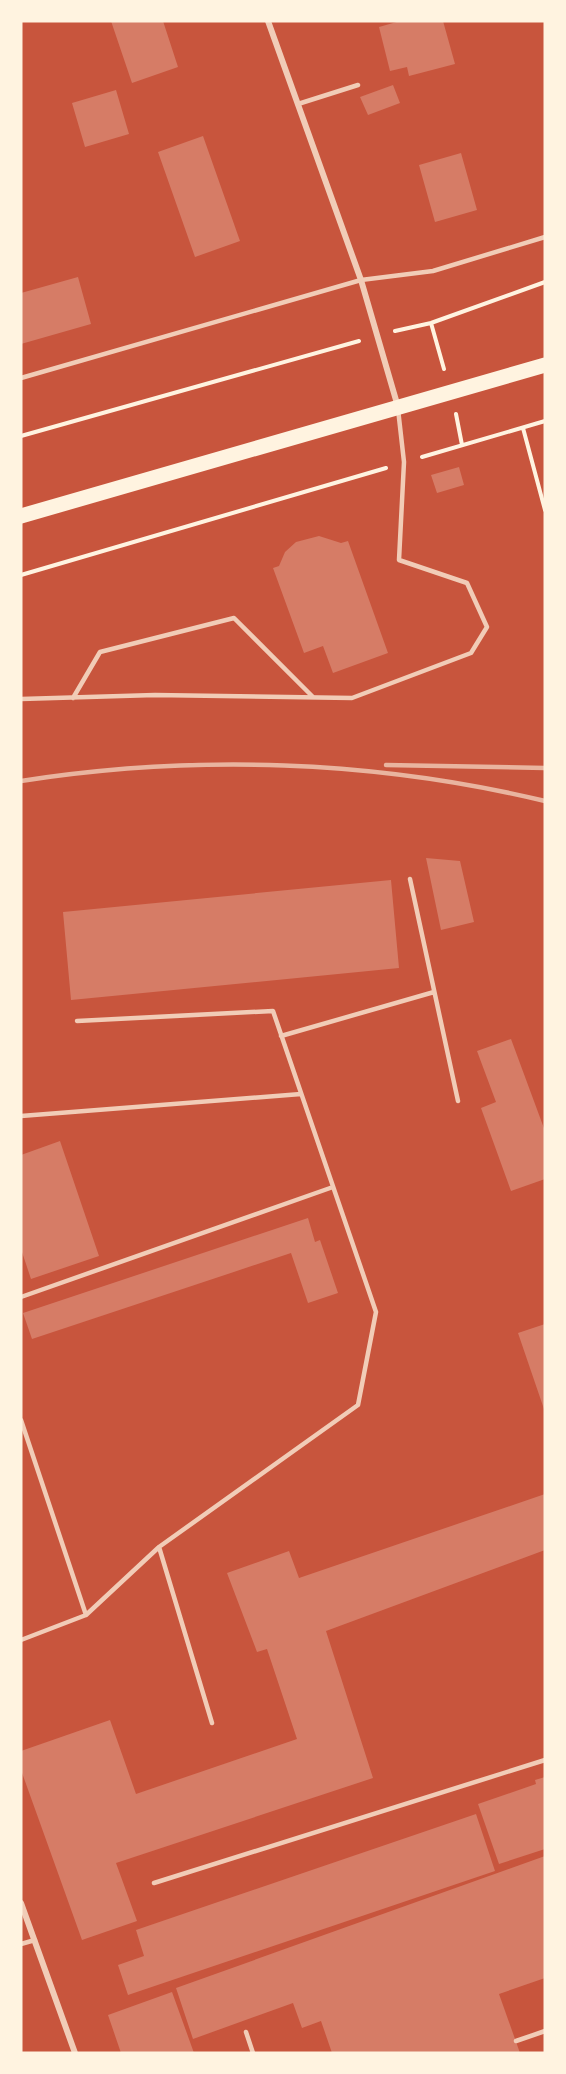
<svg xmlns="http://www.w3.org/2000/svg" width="566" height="2074" viewBox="0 0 566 2074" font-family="Lato,sans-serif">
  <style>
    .building { fill: #d67c66 }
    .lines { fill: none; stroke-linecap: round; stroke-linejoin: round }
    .path { stroke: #fff3e0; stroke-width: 4 }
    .service { stroke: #f1ccb7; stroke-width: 4.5 }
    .minor { stroke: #f1ccb7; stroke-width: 6 }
    .primary { stroke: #fff3e0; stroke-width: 15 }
    .rail { stroke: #e9b49f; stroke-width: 4.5 }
  </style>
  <rect width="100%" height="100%" fill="#c8553d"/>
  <path class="building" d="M111,21h52l15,46 -46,16z
    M400,21h43l12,43 -46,12 -2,-9 -17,4 -11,-44z
    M393,85l7,18 -32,12 -8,-18z
    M116,90l13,44 -44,13 -13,-44z
    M203,136l37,105 -45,16 -37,-105z
    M461,153l16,57 -42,12 -16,-57z
    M78,277l13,47 -70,20v-51z
    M459,467l5,18 -27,8 -6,-18z
    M319,536l22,7 7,-2 40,112 -55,20 -10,-27 -19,7 -31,-85 6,-2 6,-14 11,-10z
    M426,858l34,3 14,61 -33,8z
    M391,880l8,88 -328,32 -8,-88z
    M511,1039l34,92v48l-34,12 -30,-83 15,-6 -19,-51z
    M60,1141l39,115 -68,23 -10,-30v-94z
    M308,1218l7,24 5,-2 18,53 -30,10 -17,-50 -259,86 -9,-26z
    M545,1324v88l-27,-79z
    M545,1494v56l-219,81 47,147 -257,85 21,58 -55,19 -61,-170v-19l89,-31 26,74 161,-55 -30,-90 -10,3 -30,-79 62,-22 10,27z
    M545,1777v72l-46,15 -21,-60 58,-20 -1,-4z
    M476,1814l19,57 -367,124 -10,-30 26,-9 -8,-26z
    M545,1856v122l-46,16 21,59h-188l-11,-32 -19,7 -9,-25 -100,36 -17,-51z
    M172,1992l22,61h-73l-13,-38z"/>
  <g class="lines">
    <path class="path" d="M431,323l13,46
      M395,331l36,-8 114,-41
      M456,414l6,31
      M523,428l22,82
      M21,436l338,-95
      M422,457l123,-36
      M21,575l365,-107"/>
    <path class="service" d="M298,104l60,-19
      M21,378l340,-98 72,-9 112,-34
      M73,698l27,-46 134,-34 79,79
      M21,699l134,-4 197,3 119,-45 16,-26 -20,-44 -68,-23 5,-98 -6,-53
      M410,879l48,222
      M281,1036l153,-44
      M21,1116l280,-22
      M21,1297l312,-110
      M21,1420l65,195
      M159,1547l53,176
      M21,1640l65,-25 73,-68 199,-142 18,-93 -103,-301 -196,10
      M154,1883l391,-123
      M21,1944l14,-4
      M246,2032l7,21
      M516,2041l29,-10"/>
    <path class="minor" d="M268,21l93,259 37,127
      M21,1903l54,150"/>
    <path class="primary" d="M21,516l524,-151"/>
    <path class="rail" d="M386,765l159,3
      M21,781c174,-27 353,-21 524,20"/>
  </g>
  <rect width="566" height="2074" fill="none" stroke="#fff3e0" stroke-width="45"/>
</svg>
